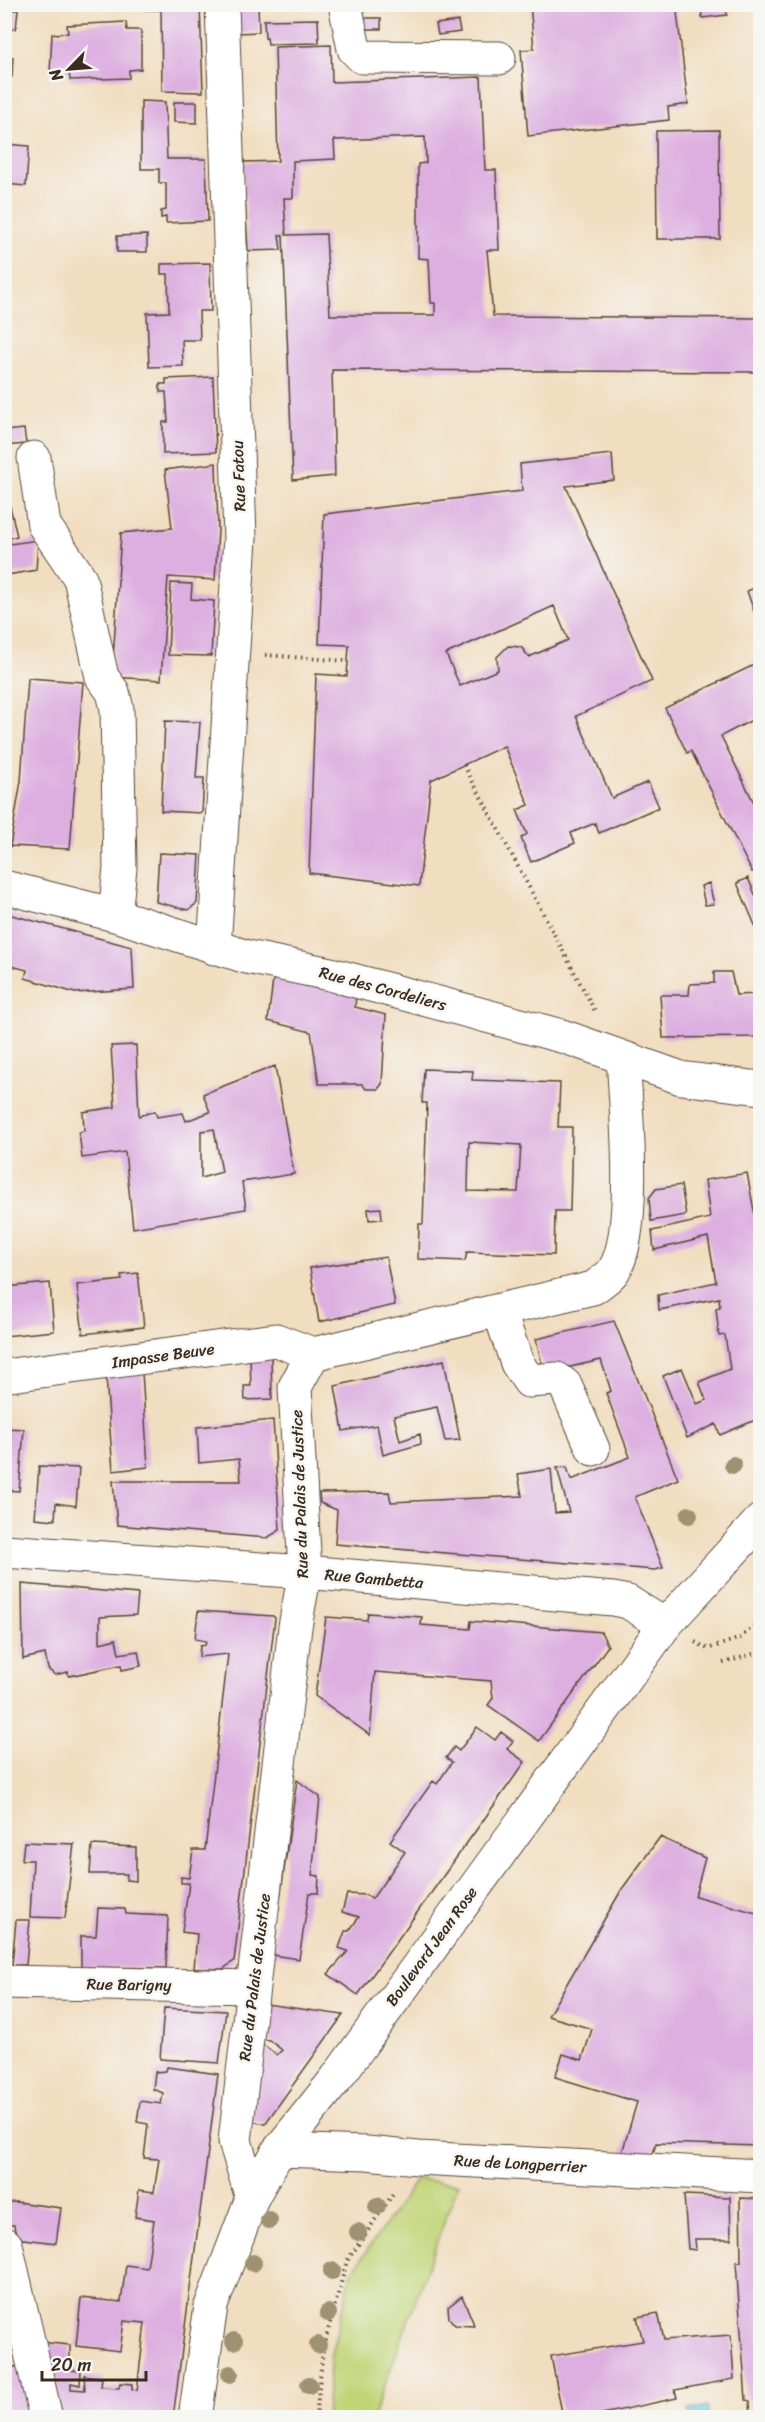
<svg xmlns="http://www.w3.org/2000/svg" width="765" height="2422" viewBox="0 0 765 2422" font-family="Sriracha,sans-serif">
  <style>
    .grass { fill: #c1d578; stroke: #7e804b; stroke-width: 1.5 }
    .water { fill: url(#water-ripples); stroke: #4d787d; stroke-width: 1.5 }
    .building { fill: #ddafe0; fill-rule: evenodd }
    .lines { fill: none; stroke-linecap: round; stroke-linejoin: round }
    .minor-casing { stroke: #564536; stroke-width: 35 }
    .major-casing { stroke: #564536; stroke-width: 35 }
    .path { stroke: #564536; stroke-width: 4; stroke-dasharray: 1.5 4.5; stroke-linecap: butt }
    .minor { stroke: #fff; stroke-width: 33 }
    .major { stroke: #fff; stroke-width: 33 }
    .tree { fill: #9f9273 }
    .labels { text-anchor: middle; stroke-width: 5; stroke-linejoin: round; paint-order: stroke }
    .street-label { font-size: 16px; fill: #3b2a1e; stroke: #f6f6f2 }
  </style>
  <defs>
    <pattern id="water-ripples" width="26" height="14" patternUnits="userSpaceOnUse" patternTransform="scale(1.5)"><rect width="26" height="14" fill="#5fc7dc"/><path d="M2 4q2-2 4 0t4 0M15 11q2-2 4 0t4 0" fill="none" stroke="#50a2b2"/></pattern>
  </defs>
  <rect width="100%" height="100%" fill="#f6f6f2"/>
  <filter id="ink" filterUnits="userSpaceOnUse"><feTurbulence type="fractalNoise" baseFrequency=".0167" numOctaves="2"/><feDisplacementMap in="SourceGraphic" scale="12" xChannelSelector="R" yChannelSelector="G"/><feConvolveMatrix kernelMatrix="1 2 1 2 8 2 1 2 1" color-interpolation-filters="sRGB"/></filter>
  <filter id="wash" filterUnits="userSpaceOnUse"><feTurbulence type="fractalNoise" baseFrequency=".008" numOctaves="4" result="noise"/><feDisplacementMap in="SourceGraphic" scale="24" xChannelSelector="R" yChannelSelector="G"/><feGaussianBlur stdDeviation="1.35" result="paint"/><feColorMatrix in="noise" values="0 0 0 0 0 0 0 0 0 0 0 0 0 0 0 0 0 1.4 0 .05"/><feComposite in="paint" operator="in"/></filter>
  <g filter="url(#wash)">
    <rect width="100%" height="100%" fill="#f1ddbf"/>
    <path class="grass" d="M417,2179l41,5 -85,233h-47l5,-63 21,-82z"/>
    <path class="water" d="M707,2407l2,10h-19l-1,-7z"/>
    <g id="blocks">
      <path class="building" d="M146,4h54l3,88 -41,-1 -1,-81h-15z
        M530,4h146l12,100 -20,3 1,13 -141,16 -7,-86 13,-1z
        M701,4h25l1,11 -25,3z
        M238,5h20l1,27 -21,1z
        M4,9l14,1 -2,19h-12z
        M363,18h18v11h-18z
        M318,19l1,24 -51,1 -1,-6h-2l-1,-18z
        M458,21l2,11 -22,3 -2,-11z
        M126,22l1,8h14v39l-12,1v8l-59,2 -1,-8 -19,1 2,-39 16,-1 -1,-8z
        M331,45l1,37 149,-5 4,93h11l3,80h-12l6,66 267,2v54l-428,-2 3,106 -42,4 -10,-245h-4l2,15 -33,1 -5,-89 35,-1 -3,-114zM425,137l1,26 -8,1v94l11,1 2,44h4v12h-105l-4,-81 -40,1 -2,-37h9v-37l42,-2 -1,-19z
        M4,56l9,1 -1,20 -8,-1z
        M141,101l24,1 2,57h39l2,62 -42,2v-6l-5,1v-7l5,-1v-27h-7v-14h-18z
        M174,102h23v21l-23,-1z
        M719,130l1,109h-63l-1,-108z
        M4,144l25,2 -3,40 -22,-2z
        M147,235v17h-30v-16z
        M210,263l1,48h-12l1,29h-18l1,26 -34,1 -2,-54 22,-1 -1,-38h-7v-10z
        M213,377l3,75 -53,2v-32h5l-2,-30h-6v-8h6v-5z
        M24,429l2,15 -22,2v-15z
        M612,454l2,26 -48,6 86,195 -76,35 36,82 36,-16 11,25 -60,26 -4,-10 -24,10 4,10 -44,19 -10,-24 6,-4 -10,-24 12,-5 -25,-59 -73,34 -12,106 -110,-13 7,-199 31,2 2,-31 -30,-1 5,-130 198,-23 -2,-27zM554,606l14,34 -39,17 -8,-10 -13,-1 -11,11 1,13 -38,16 -14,-32z
        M216,463l2,67 -3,50 -47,-3 -7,103 -49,-3 9,-144 51,-5 -7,-58z
        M4,481l13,55 -7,2v6l28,-4 -2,30 -29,5 2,-17h-5z
        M171,583l21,1 -1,15 23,2 -3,55 -43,-1z
        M760,586v43l-13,-38z
        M760,662v54l-39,20 39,79v53l-8,4 -61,-121 -4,2 -22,-45z
        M28,678l55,4 -13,167 -60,-3 11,-65z
        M165,721l35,1 -4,56h8l-2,35 -41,-2z
        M159,853l41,2 -3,48 -9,7 -32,-8z
        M748,878l12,28v31l-23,-54z
        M709,883l5,21 -9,1 -4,-19z
        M4,913l128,34 2,42 -59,4 -50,-15 2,-8 -23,-6z
        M274,972l82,23 -1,12 31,8 -4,69 -4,5h-12l-4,-5h-43l-8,-52 -43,-11z
        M714,972h17l5,23 24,-1v43l-97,1 -3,-43h29l1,-11 24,-1z
        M136,1045l3,71 16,-5 2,6 26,-4 3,8 24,-9 -7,-18 72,-28 19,108 -52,8 4,27 -113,19 -8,-76 -43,6 -3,-26 5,-1 -1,-19 32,-5 -4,-61zM214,1129l8,43 -21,6v-47z
        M424,1069l49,2 -1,9 88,3 -2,44h14l-2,84h-15l-1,44 -87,-3 -2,9 -47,-2 1,-35h4l4,-121h-5zM469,1142l52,3 -3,47 -50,-1z
        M747,1173l13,70v175l-40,17 -4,-11 -29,14 -24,-62 19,-8 15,36 9,-4 -7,-18 31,-13 -5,-34 -6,1 -3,-28 4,-1 -1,-9 -60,12 -1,-15 58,-13 -8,-45 -54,13 -2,-19 58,-13 -5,-38z
        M681,1185l5,30 -35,6 -2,-23 7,-9z
        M381,1208l1,11 -13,1 -1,-11z
        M386,1257l9,48 -76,17 -9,-54z
        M138,1273l6,54 -61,7 -6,-49 45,-5 -1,-5z
        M50,1283l4,48 -50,5v-49z
        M614,1321l64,158 -43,18 28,71 -8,2 -320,-26 2,-34 -17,-7 -1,-10 70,-1 2,10 131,-6 -4,-22 33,-5 4,44 14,-1 -12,-44 10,-1 4,13 59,-23 -24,-64 5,-2 -10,-31 -57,13 -8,-34z
        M271,1355l1,44 -27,1 -1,-14h7l-1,-28z
        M444,1360l16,80 -15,1 -8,-34 -43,9 6,25 20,-7 1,10 -38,11 -6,-30 -34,6 -8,-45z
        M142,1372l6,95 -35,4 -7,-94z
        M273,1420l7,110 -13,8 -150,-13 -4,-44h128l-2,-22 -40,4 -2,-36z
        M4,1428l20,1 -5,62 -15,-1z
        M39,1466l40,2 -3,38 -20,-3 -1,17 -20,-2z
        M22,1584l116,10 -2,21 -36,2v26l16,-4 3,15 19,-3 3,15 -19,4 -1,-5 -52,11 -1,-4 -13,3 -7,-6 -3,-15 -22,5z
        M198,1611l75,5 2,2 -41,343 -11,8h-29l3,-35 -15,-2 7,-49h-8v-6l8,1 4,-28h12l23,-196 -29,3 1,-11 5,-1 1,-4 -11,-2z
        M368,1613l54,4 -1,8 49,4 1,-8 130,11 7,14 -69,95 -51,-36 5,-7 -2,-17 -116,-9 -5,63 -55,-39 11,-79 41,3z
        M760,1681v23l-3,-12z
        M477,1727l18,13 6,-8 12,9 -6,8 18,13 -167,233 -30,-21 20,-23 -9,-3 6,-17h4l10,-14 -17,-5 5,-18 19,1 6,4 33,-47 -15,-11 43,-60 4,3 15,-22 -6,-4 8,-11 5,4z
        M297,1780l23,17 -8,78 7,1 -1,17h-9l-10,66 -27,-4z
        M660,1837l45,21 -10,38 65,18v232l-104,-3 -4,14 -31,-1 16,-54 -82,-25 8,-23 19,6 10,-31 -44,-13 74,-127z
        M24,1842l50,2 -9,74 -35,-1 3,-57h-11z
        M92,1845l44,2v34l-10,-1 1,-6h-37z
        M98,1908l27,1 1,5 42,2 -2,52 -85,-1v-31h15z
        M16,1920h14l-4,45h-14z
        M266,2004l77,11 -78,109 -15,-3 11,-78 16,12 5,-5 -13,-10 -8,-1z
        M164,2008l62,3 -7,52 -59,-4z
        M167,2067l51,7 -45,344h-116l-17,-76 30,3v25l11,1 -1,14 -9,-2v6l14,1 -1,-15 18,3 -1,9 18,1 1,-5 12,1v5l5,1 8,-67 -21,-2 -4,30 -44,-5 5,-48 40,4 5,-37 21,3 7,-48 -19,-3 4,-27 15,2 5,-33 -15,-1 4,-34 -11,-2 3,-21 21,3 2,-11 -10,-4 2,-17 11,-1z
        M684,2195l46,2 1,42h-36l1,11 -8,-1z
        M740,2198l20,1v219h-9l-1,-17 -4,-1 -10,-138h5z
        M16,2202l45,6 -5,35 -40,-5 -2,-13h-10v-22z
        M4,2294l14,45 -14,3z
        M462,2296l11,26 1,4 -19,-1 -6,-7 -1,-11z
        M658,2313l6,27 67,-5 3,44 -59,11 2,8 -75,16v3l-39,1 -12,-62 92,-15 -6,-24z
        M24,2365l13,53h-33v-49z"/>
    </g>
  </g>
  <g filter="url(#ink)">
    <use href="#blocks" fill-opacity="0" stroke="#564536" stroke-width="1.5"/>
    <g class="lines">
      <defs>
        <path id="minor" d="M345,4l9,45 8,8 137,1
          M34,458l10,67 36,53 22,99 11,15 4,17 3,159 -5,47
          M4,887l111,28 132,42 83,17 235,63 116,41 79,10
          M214,948l26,-410 -18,-534
          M499,1310l18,53 12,18 28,-2 8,6 28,64
          M11,1375l265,-35 37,14
          M4,1551l301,21 308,27 15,3 37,23
          M4,1982l249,5
          M279,2150l88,3 51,5 342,18
          M252,2198l-17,-57 60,-514 10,-55 -10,-185 18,-33 280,-66c7,-5 17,-11 21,-18 24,-37 12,-164 9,-211
          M6,2245l40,173"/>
        <path id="major" d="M195,2418l16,-112 41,-108 27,-48 57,-71 329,-454 95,-104"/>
      </defs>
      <use href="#minor" class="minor-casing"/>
      <use href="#major" class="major-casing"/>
      <path class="path" d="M265,655l83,6
        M464,765l131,246
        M695,1642l13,7 32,-11 20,-18
        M723,1663l37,-11
        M316,2418l7,-69 24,-88 48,-70"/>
      <use href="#minor" class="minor"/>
      <use href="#major" class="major"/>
    </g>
    <g class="tree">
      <circle cx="733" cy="1465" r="9"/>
      <circle cx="689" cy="1515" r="9"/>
      <circle cx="377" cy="2206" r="9"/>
      <circle cx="269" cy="2220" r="9"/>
      <circle cx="358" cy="2232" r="9"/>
      <circle cx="253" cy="2263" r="9"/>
      <circle cx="332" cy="2271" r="9"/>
      <circle cx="328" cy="2313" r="9"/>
      <circle cx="234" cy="2341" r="9"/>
      <circle cx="318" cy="2345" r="9"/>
      <circle cx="230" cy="2374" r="9"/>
      <circle cx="309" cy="2385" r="9"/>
    </g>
  </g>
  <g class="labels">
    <g class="street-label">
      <text transform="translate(238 476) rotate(-92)" y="6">Rue Fatou</text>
      <text transform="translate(383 988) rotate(15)" y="6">Rue des Cordeliers</text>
      <text transform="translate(163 1355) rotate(-8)" y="6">Impasse Beuve</text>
      <text transform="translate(299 1494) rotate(-92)" y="6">Rue du Palais de Justice</text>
      <text transform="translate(374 1578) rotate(5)" y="6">Rue Gambetta</text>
      <text transform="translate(431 1946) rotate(-54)" y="6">Boulevard Jean Rose</text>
      <text transform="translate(254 1977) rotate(-83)" y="6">Rue du Palais de Justice</text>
      <text transform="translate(129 1984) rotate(1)" y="6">Rue Barigny</text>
      <text transform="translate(520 2163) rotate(3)" y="6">Rue de Longperrier</text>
    </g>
  </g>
  <rect width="765" height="2422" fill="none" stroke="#f6f6f2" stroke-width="24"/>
  <g transform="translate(69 69) rotate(245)" stroke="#f6f6f2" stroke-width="4.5" paint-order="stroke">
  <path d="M0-4.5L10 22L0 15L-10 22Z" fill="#3b2a1e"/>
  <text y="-9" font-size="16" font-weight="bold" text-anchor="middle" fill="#3b2a1e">N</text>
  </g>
  <path d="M42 2371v9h104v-9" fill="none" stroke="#3b2a1e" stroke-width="3"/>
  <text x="51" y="2371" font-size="18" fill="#3b2a1e" stroke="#f6f6f2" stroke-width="4.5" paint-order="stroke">20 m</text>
</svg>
